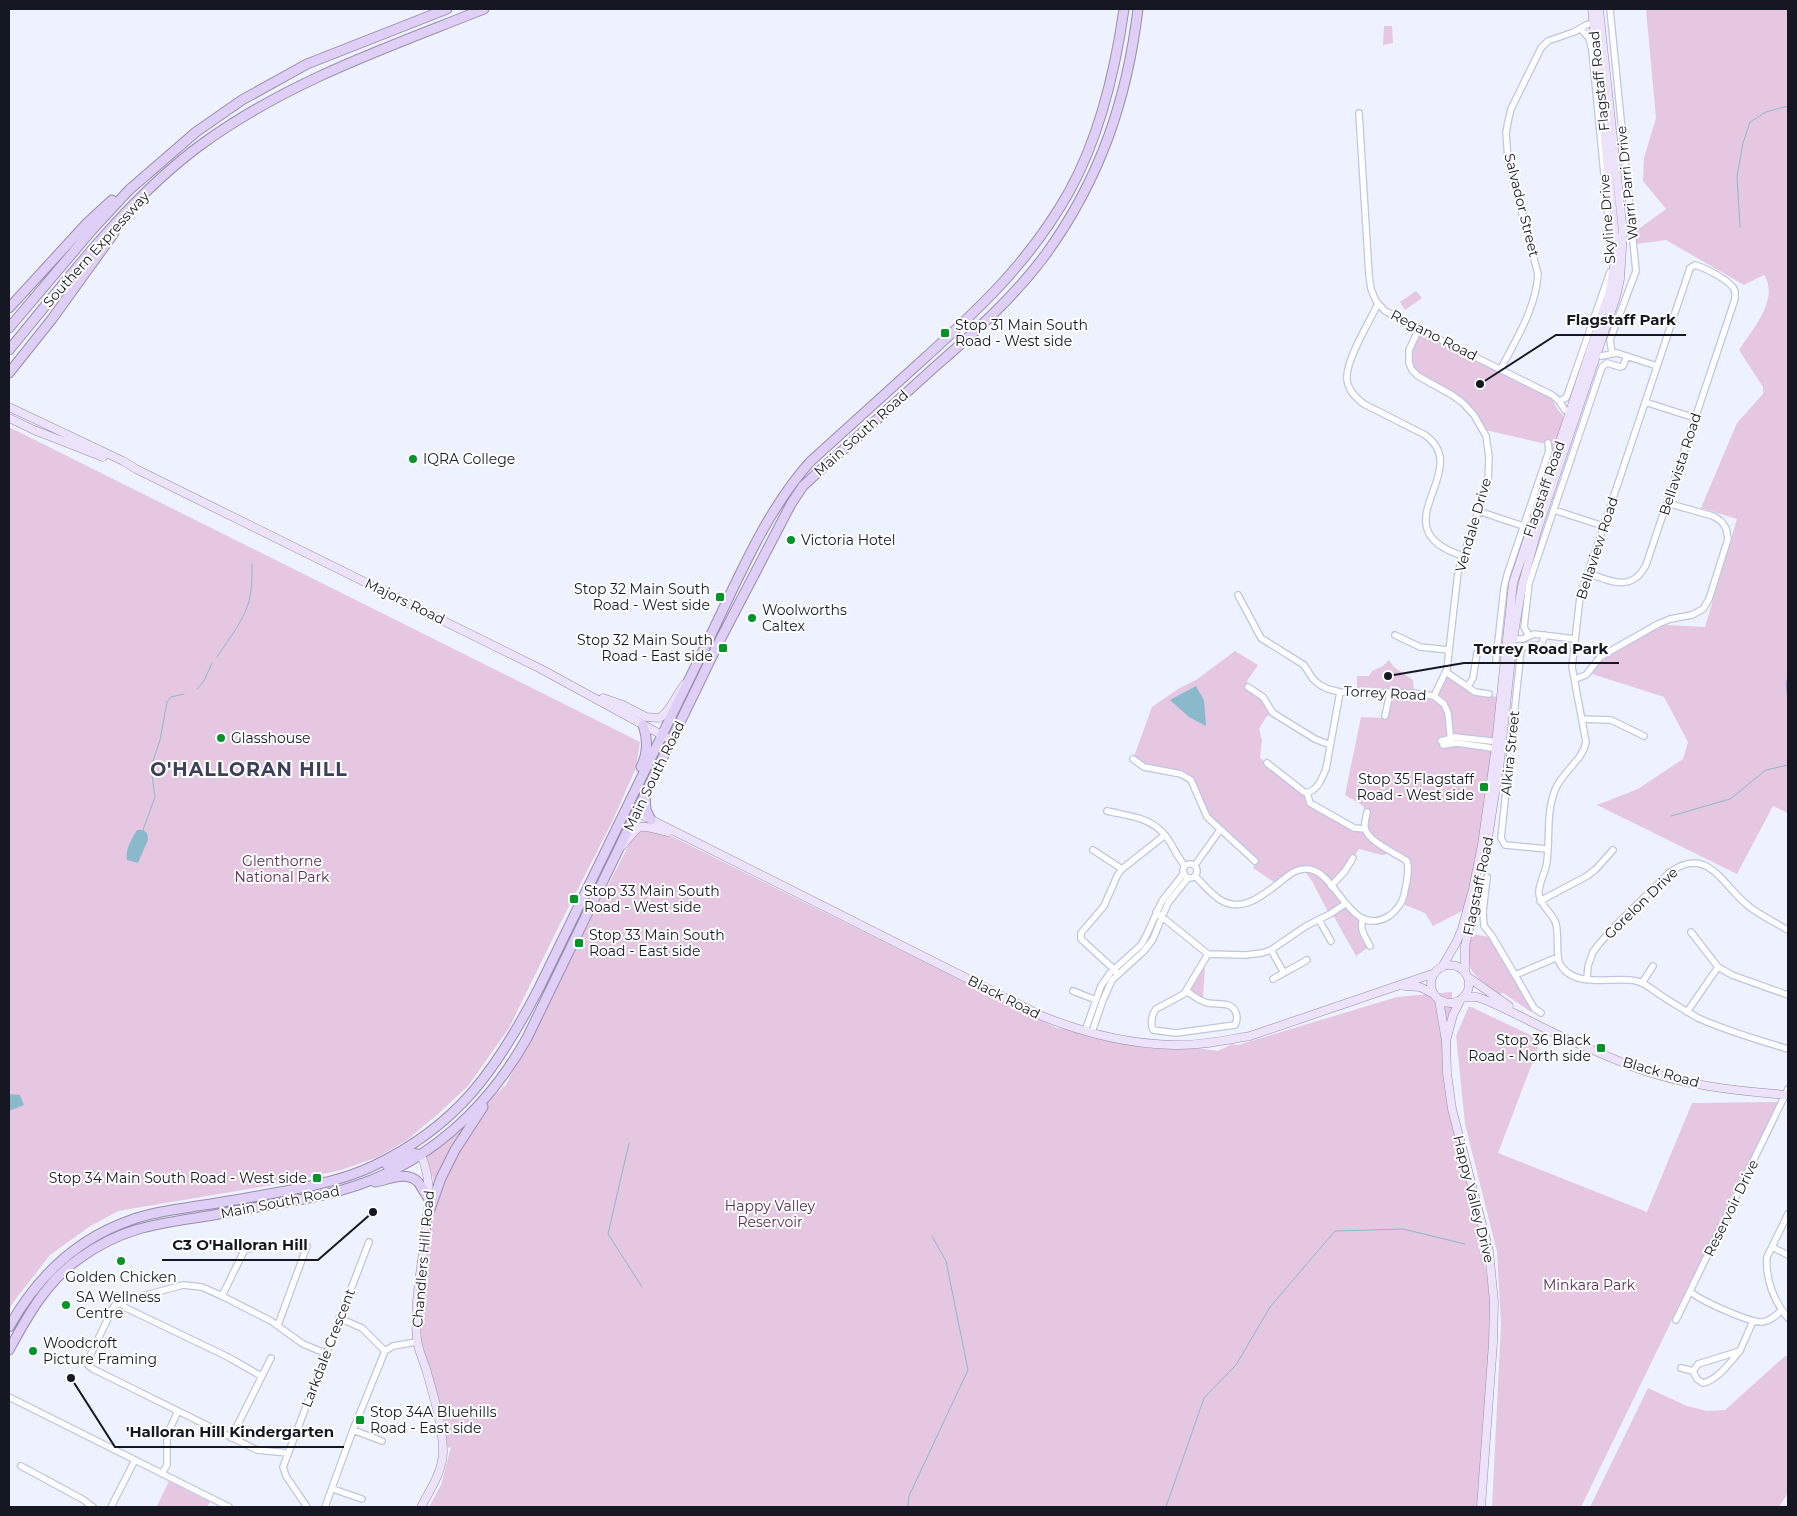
<svg xmlns="http://www.w3.org/2000/svg" width="1797" height="1516" viewBox="0 0 1797 1516" font-family="Montserrat,sans-serif">
  <style>
    .green { fill: #e6c7e1 }
    .water { fill: #8bb9cc }
    .lines { fill: none; stroke-linecap: round; stroke-linejoin: round }
    .stream { stroke: #8bb9cc; stroke-width: 1 }
    .minor-casing { stroke: #bfc5e4; stroke-width: 8 }
    .major-casing { stroke: #988eac; stroke-width: 9 }
    .highway-casing { stroke: #988eac; stroke-width: 11 }
    .minor { stroke: #fff; stroke-width: 5.5 }
    .major { stroke: #ece2fa; stroke-width: 8 }
    .highway { stroke: #dfcef6; stroke-width: 9 }
    .poi-dot { fill: #009429; stroke: #fff; stroke-width: 2 }
    .labels { text-anchor: middle; stroke-width: 4; stroke-linejoin: round; paint-order: stroke }
    .street-label { font-size: 14px; fill: #151722; stroke: #fff }
    .poi-label { font-size: 14px; fill: #151722; stroke: #fff; text-anchor: start }
    .park-label { font-size: 14px; fill: #592e55; stroke: #fff }
    .district-label { font-size: 19px; font-weight: bold; letter-spacing: 1px; fill: #3d405a; stroke: #fff }
    .leader { fill: none; stroke: #151722; stroke-width: 2 }
    .callout-dot { fill: #151722; stroke: #fff; stroke-width: 2 }
    .callout-label { font-size: 15px; text-anchor: middle; font-weight: bold; fill: #151722; stroke: #fff; stroke-width: 4; stroke-linejoin: round; paint-order: stroke }
  </style>
  <rect width="100%" height="100%" fill="#eef1fe"/>
  <path class="green" d="M1646,9h142v804l-15,-7 -36,68 -140,-69 41,-16 45,-30 5,-17 -24,-45 -72,-23 9,-13 33,-21 32,-15 39,2 32,-108 -36,-11 36,-85 26,-29v-7l-24,-37c13,-20 41,-51 25,-75l-20,10 -78,-45 -29,4 -1,-13 30,-22 -23,-28 1,-23 12,-40z
    M1384,26h8l1,17 -10,2z
    M1416,291l6,7 -17,12 -5,-8z
    M1422,334h4l125,63 7,13 5,5v4l-8,27 -70,-16c-6,-9 -12,-20 -20,-29 -16,-16 -66,-23 -52,-54 3,-5 4,-9 9,-13z
    M9,427l631,315 -4,26 -24,54 -52,102 -51,104 -41,58 -31,29 -30,25 -29,17 -37,13 -57,13 -166,28 -29,16 -39,28 -35,45 -6,9z
    M1235,651l23,14 -11,16 1,6 10,6 15,20 -7,4 -7,12 3,11 -2,18 44,34 6,11 44,25h11c3,-24 0,-21 -20,-33l16,-78 24,1 5,-25 -33,-2v-15h12l3,-5 11,-5 6,-6 5,7 19,13 1,13 20,3 12,-24 29,20 26,6 -6,55 -27,155 -35,18 -8,-13 -20,-8 -3,-4 5,-40 -16,-8 -9,2 -23,-6 -14,22 -14,14 12,16 -5,6 -10,5 -16,-31 -6,-8 2,-4 -9,1 -22,14 -24,-16 2,-4 -48,-47 -16,-38 -47,-12 -11,-8 19,-52 26,-18 18,-9z
    M641,821l416,207 161,23 14,-7 6,1 159,-48 55,-5 -3,109 27,110 18,107 -9,189h-1056l12,-22 10,-38 -3,1 -30,-120 16,-143 -1,-7 -7,-21 80,-72z
    M1345,908l17,12 -2,4 10,22 -14,10 -23,-41z
    M1472,934l17,3 44,72 -2,3 -28,-19 -4,1c-28,-21 -36,-24 -27,-60z
    M1203,967l2,1 -2,30 -9,-5 -3,-4z
    M1469,1006l72,34 -43,113 149,59 45,-109 86,-1 -197,405h-89l9,-183 -4,-72 -32,-128 -9,-88z
    M1785,1356l3,1v136l-9,14h-189l58,-119 39,18 20,5 18,-1z
    M169,1481l41,21 -3,5 -50,-1z"/>
  <path class="water" d="M1196,686l8,14 2,26 -17,-9 -19,-17z
    M137,830h6l4,3 1,7 -10,23 -11,-3c-2,-10 5,-22 10,-30z
    M9,1094l11,1 4,10 -15,6z"/>
  <g class="lines">
    <path class="stream" d="M1736,9h1
      M1740,227l-3,-51 6,-33 7,-21 16,-10 22,-6
      M217,657c13,-20 31,-41 34,-66 1,-9 1,-18 1,-27
      M1788,678l-2,4 2,19
      M197,689l7,-8 8,-18
      M1671,816l59,-17 36,-29 22,-5
      M143,830l12,-33 -3,-21 1,-15 7,-21 7,-38 4,-5 13,-3
      M629,1143l-21,91 34,53
      M908,1507l1,-11 59,-126 -22,-109 -14,-25
      M1166,1507l38,-109 32,-33 34,-58 65,-76 68,-2 62,15"/>
    <defs>
      <path id="minor" d="M1610,9l26,262 -26,69 2,13
        M1581,29l8,9 3,12 20,206
        M1359,113l10,162 2,14 5,12 9,10 34,18 133,66 7,6 6,9 7,3
        M1378,304c-8,16 -33,58 -31,75 1,11 8,18 17,25l61,31c51,36 -49,93 38,121
        M1419,329l-10,21v13l3,7 6,6 34,19 11,8 11,12 12,21 3,21 -1,25 -30,90 -11,97 -13,27
        M1594,354l7,2 16,-3 40,13
        M1501,369c15,-30 35,-61 37,-95l-30,-114 -2,-27 2,-11 3,-13 30,-61 7,-7 26,-9 12,-7 9,-3
        M1559,401l7,-3 2,-5 42,-121
        M1645,402l50,16
        M1554,510l49,16
        M1478,511l48,16
        M1588,573c23,9 44,19 58,-8l89,-266c0,-3 0,-5 0,-8 -3,-10 -30,-23 -40,-26l-5,3 -110,329 -8,70 14,75c-3,18 -24,30 -31,48 -9,23 -5,47 -8,71 -1,12 -9,22 -8,33 1,12 14,19 17,30 3,12 0,26 3,38 13,28 53,14 77,19 10,2 18,10 26,15 12,8 24,15 36,22 29,13 60,22 90,31
        M1238,595l23,43 43,27 9,14 7,6 8,4 12,3 74,1 20,3 10,8 4,9 3,30
        M1395,635l25,12 29,3
        M1545,635l-4,10 -16,1 -4,4 -20,188 4,7 42,4
        M1529,636l-5,-9 5,-44 73,-216 5,-4 13,4 3,-1 4,-10
        M1509,639h14l11,-5 41,5
        M1496,660l8,-72 3,-13 42,-124 -1,-8
        M1446,672l29,20 14,2
        M1575,679l11,-4 14,-18 58,-33 12,-5 22,-4 11,-6 6,-10 19,-60 -2,-11 -5,-7 -8,-5 -46,-13
        M1468,686l5,-8 4,-25
        M1248,687l15,10 10,16 42,26 15,6
        M1385,716l5,-23
        M1582,719l29,1 33,16
        M1441,741l14,-4 45,5
        M1443,745l14,-2 42,6
        M1133,759l11,8 37,7 10,6 16,37 48,44
        M1267,763l37,29c12,2 18,-13 22,-23l14,-77
        M1307,793l3,10 44,25 11,1
        M1107,811c22,5 43,6 58,24 8,10 12,22 20,31
        M1093,850l29,19
        M1183 871a7 7 0 1 1 14 0a7 7 0 1 1-14 0Z
        M1195,865l25,-35
        M1195,876c6,6 12,13 19,19 25,23 49,0 70,-16 7,-6 14,-11 24,-10 29,2 42,71 81,47 8,-6 13,-12 15,-21 2,-11 6,-23 3,-34 -10,-7 -40,-20 -42,-33 -1,-5 1,-11 2,-16
        M1487,877l-4,35 1,14 8,10 23,39 43,-18
        M1331,886l14,-15 8,-13
        M1540,901l47,-25 9,-7 17,-19
        M1156,912l52,42 37,1 17,-2 9,-3 35,-24 24,-12 15,-10
        M1363,918c-4,11 2,19 7,28
        M1319,920l12,21
        M1691,932l27,35 14,8 56,20
        M1271,950l13,23
        M1118,973l-37,-34v-6l23,-27 13,-30 5,-7 43,-34
        M1515,975l19,33 7,5
        M1273,979l34,-19
        M1587,979l1,-13 5,-14 6,-8 14,-16 56,-55c40,-30 54,15 82,35 11,8 25,15 37,22
        M1642,983l11,-17
        M1073,991l23,9
        M1186,991c7,4 14,11 22,12 10,2 24,-2 28,10 2,5 1,8 -1,12l-59,8 -23,-3c-3,-7 -1,-16 3,-21l28,-15 24,-40
        M1687,1012l31,-45
        M1085,1031l16,-45 9,-13 31,-28 6,-11 15,-33 22,-28
        M1092,1032l11,-32 9,-20 32,-29 9,-12 15,-36 20,-25
        M1788,1214l-21,43c-2,21 7,45 21,61
        M1772,1247l16,8
        M233,1248l12,1
        M1690,1291c8,9 61,32 72,31 9,-1 14,-7 20,-12
        M222,1296l23,-47 10,-1
        M120,1302l6,6 102,49 33,19
        M339,1318l23,10 23,23
        M1676,1320l112,-231
        M278,1325l29,-79
        M1740,1351l-42,13 -5,7 4,8 6,4c15,-3 27,-21 37,-32l13,-30
        M1681,1368l12,3
        M9,1397l220,110
        M353,1430l29,11
        M231,1438l40,-80
        M288,1453l-31,-3 -164,-81 -4,-3 -2,-4 27,-56 10,-5 59,-16 19,2 20,9 49,25 32,23 22,9
        M21,1466l61,33 11,8
        M162,1473l5,-8v-30l11,-24
        M333,1489l29,10
        M111,1507l24,-47
        M307,1507l-21,-31 -3,-9 86,-225
        M325,1507l28,-77 32,-79 8,-5 24,-4"/>
      <path id="major" d="M9,407l114,54 13,8 405,200 130,71
        M9,418l25,12 69,27
        M603,698l20,7 23,12 13,1c11,-5 17,-24 26,-34
        M636,812l406,204c42,17 87,28 132,29 25,1 52,-5 76,-9l185,-63
        M1487,844l13,-83 13,-122 9,-53 15,-55 79,-234 4,-18 3,-47 -24,-223
        M622,846c21,-25 14,-21 46,-14
        M1431 984a19 19 0 1 1 38 0a19 19 0 1 1-38 0Z
        M1442,967l14,-24 6,-14 11,-40 9,-44 13,-92 18,-170 97,-292 5,-31 1,-13 -24,-238
        M1465,971v-25l12,-51
        M1468,977l41,29
        M1405,986l15,1 14,7
        M1465,997h12l11,4c21,9 41,20 62,30 27,13 54,24 81,35 49,19 105,25 157,29
        M1439,1000l7,41 1,32 5,36 37,142 5,51 -1,41 -12,164
        M1446,1041l7,-26 7,-14
        M421,1507c9,-17 22,-36 22,-56 0,-24 -10,-58 -17,-82 -3,-9 -8,-20 -9,-29 -3,-32 3,-64 7,-95 4,-30 10,-61 -3,-90"/>
      <path id="highway" d="M9,308l78,-85 25,-23
        M9,328l83,-98 37,-40 67,-58 46,-32 65,-36 140,-55
        M9,350c60,-72 117,-150 193,-206 87,-63 184,-96 282,-135
        M9,373l43,-54 62,-86
        M641,767c7,-14 7,-28 2,-42
        M645,795l1,15 5,10
        M387,1165l26,-12 8,2
        M375,1182c13,-2 32,-12 43,0 4,5 7,12 11,17
        M428,1215l13,-37 14,-28 28,-43
        M9,1327c28,-50 67,-88 122,-107 21,-8 44,-10 66,-14 30,-4 59,-10 89,-15 30,-6 60,-12 87,-25 85,-40 124,-97 166,-178 55,-112 109,-225 164,-337 31,-62 61,-139 108,-190 35,-32 71,-64 106,-96 60,-54 112,-102 152,-173 31,-56 46,-120 55,-183
        M9,1350c19,-35 38,-69 71,-92 43,-31 77,-34 128,-42 22,-4 45,-8 67,-12 23,-4 45,-7 67,-14 82,-23 144,-79 185,-152l191,-394 73,-140 12,-18 13,-12c41,-36 81,-73 121,-109 39,-34 78,-69 109,-111 54,-75 81,-154 92,-245"/>
    </defs>
    <use href="#minor" class="minor-casing"/>
    <use href="#major" class="major-casing"/>
    <use href="#highway" class="highway-casing"/>
    <use href="#minor" class="minor"/>
    <use href="#major" class="major"/>
    <use href="#highway" class="highway"/>
  </g>
  <g class="poi-dot">
    <rect x="940" y="328" width="10" height="10" rx="2.5"/>
    <circle cx="413" cy="459" r="5"/>
    <circle cx="791" cy="540" r="5"/>
    <rect x="715" y="592" width="10" height="10" rx="2.5"/>
    <circle cx="752" cy="618" r="5"/>
    <rect x="718" y="643" width="10" height="10" rx="2.5"/>
    <circle cx="221" cy="738" r="5"/>
    <rect x="1479" y="782" width="10" height="10" rx="2.5"/>
    <rect x="569" y="894" width="10" height="10" rx="2.5"/>
    <rect x="574" y="938" width="10" height="10" rx="2.5"/>
    <rect x="1596" y="1043" width="10" height="10" rx="2.5"/>
    <rect x="312" y="1173" width="10" height="10" rx="2.5"/>
    <circle cx="121" cy="1261" r="5"/>
    <circle cx="66" cy="1305" r="5"/>
    <circle cx="33" cy="1351" r="5"/>
    <rect x="355" y="1415" width="10" height="10" rx="2.5"/>
  </g>
  <g class="labels">
    <g class="street-label">
      <text transform="translate(1599 81) rotate(-96)" y="5">Flagstaff Road</text>
      <text transform="translate(1627 183) rotate(-96)" y="5">Warri Parri Drive</text>
      <text transform="translate(1522 205) rotate(76)" y="5">Salvador Street</text>
      <text transform="translate(1607 219) rotate(-94)" y="5">Skyline Drive</text>
      <text transform="translate(96 249) rotate(-48)" y="5">Southern Expressway</text>
      <text transform="translate(1434 335) rotate(27)" y="5">Regano Road</text>
      <text transform="translate(861 433) rotate(-42)" y="5">Main South Road</text>
      <text transform="translate(1680 464) rotate(-72)" y="5">Bellavista Road</text>
      <text transform="translate(1544 489) rotate(-71)" y="5">Flagstaff Road</text>
      <text transform="translate(1473 525) rotate(-74)" y="5">Vendale Drive</text>
      <text transform="translate(1597 548) rotate(-72)" y="5">Bellaview Road</text>
      <text transform="translate(405 601) rotate(26)" y="5">Majors Road</text>
      <text transform="translate(1385 693) rotate(3)" y="5">Torrey Road</text>
      <text transform="translate(1510 753) rotate(-84)" y="5">Alkira Street</text>
      <text transform="translate(654 776) rotate(-64)" y="5">Main South Road</text>
      <text transform="translate(1478 886) rotate(-78)" y="5">Flagstaff Road</text>
      <text transform="translate(1641 903) rotate(-44)" y="5">Gorelon Drive</text>
      <text transform="translate(1004 997) rotate(27)" y="5">Black Road</text>
      <text transform="translate(1661 1072) rotate(16)" y="5">Black Road</text>
      <text transform="translate(1474 1199) rotate(76)" y="5">Happy Valley Drive</text>
      <text transform="translate(280 1202) rotate(-11)" y="5">Main South Road</text>
      <text transform="translate(1731 1208) rotate(-64)" y="5">Reservoir Drive</text>
      <text transform="translate(423 1259) rotate(-85)" y="5">Chandlers Hill Road</text>
      <text transform="translate(328 1348) rotate(-69)" y="5">Larkdale Crescent</text>
    </g>
    <g class="poi-label">
      <text x="955" y="330">Stop 31 Main South<tspan x="955" dy="16">Road - West side</tspan></text>
      <text x="423" y="464">IQRA College</text>
      <text x="801" y="545">Victoria Hotel</text>
      <text x="710" y="594" text-anchor="end">Stop 32 Main South<tspan x="710" dy="16">Road - West side</tspan></text>
      <text x="762" y="615">Woolworths<tspan x="762" dy="16">Caltex</tspan></text>
      <text x="713" y="645" text-anchor="end">Stop 32 Main South<tspan x="713" dy="16">Road - East side</tspan></text>
      <text x="231" y="743">Glasshouse</text>
      <text x="1474" y="784" text-anchor="end">Stop 35 Flagstaff<tspan x="1474" dy="16">Road - West side</tspan></text>
      <text x="584" y="896">Stop 33 Main South<tspan x="584" dy="16">Road - West side</tspan></text>
      <text x="589" y="940">Stop 33 Main South<tspan x="589" dy="16">Road - East side</tspan></text>
      <text x="1591" y="1045" text-anchor="end">Stop 36 Black<tspan x="1591" dy="16">Road - North side</tspan></text>
      <text x="307" y="1183" text-anchor="end">Stop 34 Main South Road - West side</text>
      <text x="121" y="1282" text-anchor="middle">Golden Chicken</text>
      <text x="76" y="1302">SA Wellness<tspan x="76" dy="16">Centre</tspan></text>
      <text x="43" y="1348">Woodcroft<tspan x="43" dy="16">Picture Framing</tspan></text>
      <text x="370" y="1417">Stop 34A Bluehills<tspan x="370" dy="16">Road - East side</tspan></text>
    </g>
    <g class="park-label">
      <text x="282" y="866">Glenthorne<tspan x="282" dy="16">National Park</tspan></text>
      <text x="770" y="1211">Happy Valley<tspan x="770" dy="16">Reservoir</tspan></text>
      <text x="1589" y="1290">Minkara Park</text>
    </g>
    <g class="district-label">
      <text x="249" y="776">O'HALLORAN HILL</text>
    </g>
  </g>
  <path class="leader" d="M1480 384L1556 335H1686M1388 676L1464 663H1619M373 1212L318 1260H162M71 1378L115 1447H344"/>
  <g class="callout-dot">
    <circle cx="1480" cy="384" r="5"/>
    <circle cx="1388" cy="676" r="5"/>
    <circle cx="373" cy="1212" r="5"/>
    <circle cx="71" cy="1378" r="5"/>
  </g>
  <g class="callout-label">
    <text x="1621" y="325">Flagstaff Park</text>
    <text x="1541" y="654">Torrey Road Park</text>
    <text x="240" y="1250">C3 O'Halloran Hill</text>
    <text x="230" y="1437">'Halloran Hill Kindergarten</text>
  </g>
  <rect width="1797" height="1516" fill="none" stroke="#151722" stroke-width="20"/>
</svg>
